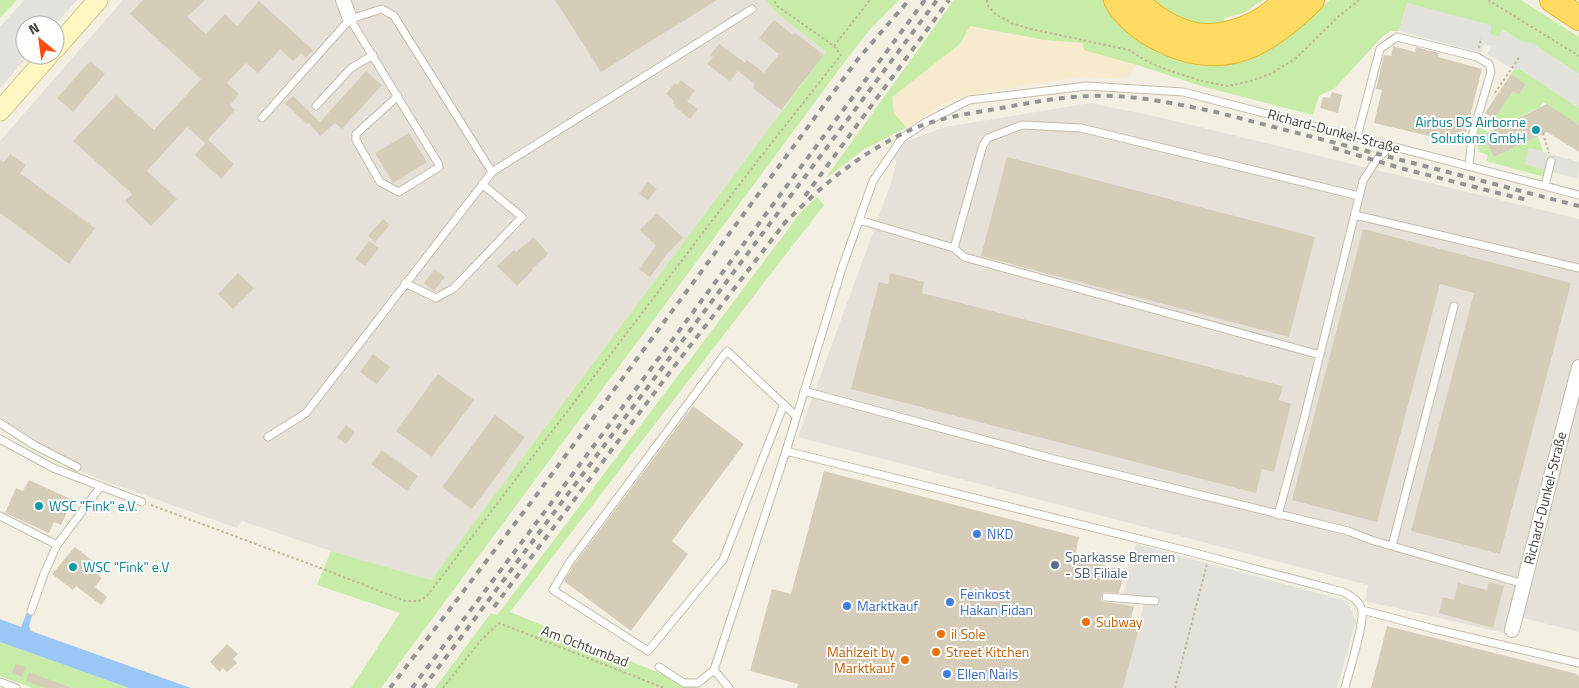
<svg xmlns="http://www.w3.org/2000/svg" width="1579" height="688" viewBox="0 0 1579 688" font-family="'Titillium Web',sans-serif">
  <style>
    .commercial { fill: #f8eacc }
    .industrial { fill: #e5e1d9 }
    .green { fill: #c6eca8 }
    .parking { fill: #e3e1dc }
    .water { fill: #9ac7f6 }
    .building { fill: #d6cdb8 }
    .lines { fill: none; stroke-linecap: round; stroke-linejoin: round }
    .lane-casing { stroke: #c2bca8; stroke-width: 9 }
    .street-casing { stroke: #c2bca8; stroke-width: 16 }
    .secondary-casing { stroke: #d7cc8f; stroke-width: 21 }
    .highway-casing { stroke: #eab727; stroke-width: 26 }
    .path { stroke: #c2b795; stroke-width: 2; stroke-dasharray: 2.5 2.5; stroke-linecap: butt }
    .lane { stroke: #fff; stroke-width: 7 }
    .street { stroke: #fff; stroke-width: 14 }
    .secondary { stroke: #fff7c2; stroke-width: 19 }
    .highway { stroke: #ffdb63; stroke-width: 24 }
    .rail { stroke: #949494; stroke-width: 4; stroke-dasharray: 6 6; stroke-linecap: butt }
    .culture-dot { fill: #0f9aa8; stroke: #fff; stroke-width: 2 }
    .shop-dot { fill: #3f7fe0; stroke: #fff; stroke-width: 2 }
    .service-dot { fill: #5c6f8a; stroke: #fff; stroke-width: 2 }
    .food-dot { fill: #e8710a; stroke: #fff; stroke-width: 2 }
    .labels { text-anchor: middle; stroke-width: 4; stroke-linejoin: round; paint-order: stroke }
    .culture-label { font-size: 14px; fill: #0d838f; stroke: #fff; text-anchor: start }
    .street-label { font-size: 14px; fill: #464033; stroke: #fff }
    .shop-label { font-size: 14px; fill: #366cbe; stroke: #fff; text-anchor: start }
    .service-label { font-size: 14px; fill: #4e5e75; stroke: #fff; text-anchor: start }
    .food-label { font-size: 14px; fill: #c56008; stroke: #fff; text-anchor: start }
  </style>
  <rect width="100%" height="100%" fill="#f3f0e3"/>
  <path class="commercial" d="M970,26l75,14 39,3 1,7 52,15 -11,14 -47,-2 -116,19 -20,8 -36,23 -13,-13 -2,-17 68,-53z"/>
  <path class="industrial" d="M123,0h643l7,10 53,42 -395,528 -100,-29 -89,-30 -5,7 -141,-50 -65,-29 -31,-20v-288z
    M1090,103l64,13 425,103v413l-56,-14 -6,18 -152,-35 3,-16 -570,-148 93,-254 5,-21 -5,-15 54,-20z"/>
  <path class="green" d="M0,0h17l-17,18z
    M766,0h133l-27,27 -29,37 -462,624h-30l49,-75 -83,-28 14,-34 100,29 395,-528 -53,-42z
    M954,0h150l31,35 22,16 41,9h40l24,-6 23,-15 45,-39h191l58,37v37l-48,-31 -9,-1 -19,-12 -4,7 -10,-3 2,-8 -84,-23 -8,28h-8l-8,5 -48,52 -16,8 -6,19 -109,-28 -67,-22 -53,-15 -1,-7 -38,-3 -75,-14 -10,18 -68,53 2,17 13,13 -44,23 -38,29z
    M1147,0h116l-20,13 -19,5 2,9 -38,-2z
    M1520,69l59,39v17l-36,-23 -3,5 -38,18 -8,-6 19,-28 6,4 7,-11 -15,-10 3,-4z
    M1478,126l10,6 -5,3 11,22 44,-21 5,16 -14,-4 17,22 -2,7 -58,-16 2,-6 -9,-3 -3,-17z
    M817,197l7,8 -314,407 186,76h-261l56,-75 6,2 5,-6 299,-397z
    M0,642l129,46h-96l-33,-12z"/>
  <path class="parking" d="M24,0h53l-22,25h-30v30h4l-29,33v-61z
    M1407,3l84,22 -1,9 9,3 3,-7 20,12 9,1 48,31v34l-59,-39 -6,1 -27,-16 5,-8 -9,-2 -3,9 -81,-22z
    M1529,148l50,14 -1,17 -54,-15z
    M1136,544l211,57 9,20 -19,67h-214l21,-84 -22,-6z"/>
  <path class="water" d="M28,610l5,2 -4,14 2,5 160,57h-62l-129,-46v-23l21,8z"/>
  <path class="building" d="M143,0h62l-18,17 19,17 19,-20 12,12 22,-25 54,49 -7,8 -5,-5 -8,8 -13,-12 -22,24 -12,-10 -19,20 12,11 -9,11 5,5 -30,33 -18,-16 -40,44 30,28 -26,27 -26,-25 7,-7 -59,-53 43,-46 38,35 47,-51 -71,-65z
    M555,0h162l-116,72z
    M774,20l19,15 2,-2 29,22 -43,55 -28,-22 2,-4 -17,-13 -8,10 -23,-17 6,-7 -3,-2 9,-11 26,19 2,-3 17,13 15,-19 -20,-16z
    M1393,46l22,6 1,-5 23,6 -1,4 44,12 -19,75 -89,-21 8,-33 -6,-1 8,-34 7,1z
    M90,61l15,13 -32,38 -16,-14z
    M366,71l16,14 -40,44 -7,-6 -15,13 -11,-13 -2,1 -22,-21 8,-7 27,26z
    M1511,74l15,10 -7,11 -6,-4 -19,28 -9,-6z
    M681,80l14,11 -8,10 11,8 -8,10 -16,-13 1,-1 -2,-2 1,-2 -8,-7 9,-11 2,2z
    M1332,92l10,3 -4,18 -18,-5 3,-11 7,1z
    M1547,104l32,21v27l-32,-20 -53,25 -11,-22z
    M409,133l18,29 -34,21 -18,-30z
    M208,140l26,24 -13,15 -26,-24z
    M10,154l16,11 -6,8 75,55 -26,36 -69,-51v-54l4,3z
    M1007,157l308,80 -26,100 -308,-81z
    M648,182l9,7 -9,11 -9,-6z
    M657,213l26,25 -16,16 -17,23 -11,-8 17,-23 -16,-16z
    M383,219l7,6 -15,17 -7,-6z
    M1363,229l208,54 -71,271 -89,-23 63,-238 -34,-9 -63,238 -85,-22z
    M534,237l14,17 -16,15 1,1 -16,16 -20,-20 17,-16 2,2z
    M369,241l10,7 -14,18 -10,-7z
    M435,269l10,8 -11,14 -10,-8z
    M238,273l16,15 -21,21 -15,-15z
    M890,273l34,9 -2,11 361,93 -4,14 12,4 -17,68 -12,-3 -6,24 -405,-104 28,-107 9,2z
    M373,354l17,13 -13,17 -17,-12z
    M438,374l36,26 -42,57 -36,-26z
    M693,406l51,38 -72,97 16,13 -57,77 -67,-50 9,-15z
    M495,415l30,22 -53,72 -30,-22z
    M346,425l9,7 -9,12 -9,-7z
    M382,450l36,26 -11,15 -36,-27z
    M824,471l255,66 -4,20 50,14 -6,22 -15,-1 -3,5v3l4,2 29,4 -5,20 10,2 -16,60h-326l1,-4 -48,-13 22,-82 19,5z
    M29,480l44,20 -12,25 -7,-3 -5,11 -44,-20 11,-25 7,3z
    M75,547l18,14 -5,6 14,11 -7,9 12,10 -6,8 -25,-19 -3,4 -21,-16z
    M1489,582l15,4 -11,42 -54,-15 4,-16 11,3 4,-17 29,7z
    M1387,626l190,48 2,3v11h-208z
    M227,644l11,10 -5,5 4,4 -10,9 -4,-4 -3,4 -10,-10z
    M15,664l11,3 -4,10 -10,-4z
    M29,672l40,15v1h-24l-19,-7z"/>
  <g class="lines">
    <defs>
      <path id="lane" d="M350,19l88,144 1,4 -40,25 -19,-10 -24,-42v-6l42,-38
        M316,106l35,-38 22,-13
        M262,118l88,-99 32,-10 12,7 98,156
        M1357,137l23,-88 17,-12 80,20 12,7 2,8 -19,64 -3,30
        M1545,186l6,-25
        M1355,215l224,53
        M859,220l95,28 10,9 356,98
        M954,248l29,-103 5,-7 34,-13 59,3 278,68
        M405,283l31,15 18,-10 68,-71 -40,-33
        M804,391l250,68 294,72 23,9 153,44
        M784,404l-61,156 -75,91 -95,-61 16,-27 158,-212 69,65
        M0,423l34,22 43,22
        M268,437l38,-24 186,-241 260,-163
        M0,439l53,29 89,34
        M786,451l409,102 148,39c8,4 17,9 19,19 2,15 -13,60 -17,77
        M1278,515l25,-92 60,-242 12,-19 15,-16
        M0,516l57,29
        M1392,546l62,-240
        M1106,597l49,4
        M1362,610l72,19 145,34
        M31,611l13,-37 13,-29 44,-59
        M659,667l25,16h14l16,-13 72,-219 56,-183 31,-87 29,-43 24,-16 43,-22 118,-14 96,6 396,103
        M714,670l15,18
        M0,682l16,6"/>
      <path id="street" d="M343,0l7,19
        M1512,630l67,-263"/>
      <path id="secondary" d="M55,49l43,-49
        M0,111l49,-56"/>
      <path id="highway" d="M1116,0c10,18 27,31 46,40 61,31 106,4 150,-40
        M1137,0c14,17 37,31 59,35 32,5 68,-11 90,-35
        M1552,0l27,18"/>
    </defs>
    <use href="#lane" class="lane-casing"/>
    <use href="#street" class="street-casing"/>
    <use href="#secondary" class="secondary-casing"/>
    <use href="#highway" class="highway-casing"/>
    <path class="path" d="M987,0v4l7,9 17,10 20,6 98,21 19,12 20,8 34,11 26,5 23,-5 19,-7 15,-9 11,-7 43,-42 20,-16
      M1488,0l91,56
      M834,46l36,-46
      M1479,48l2,-10
      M1495,93l25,-37
      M1485,122l10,7
      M1543,133l6,20
      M151,505l172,64 82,32h14l8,-5 332,-437 82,-104 -7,-9 -57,-40 -3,-6
      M443,688l38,-48 18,-17 165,65
      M1175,688l32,-124"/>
    <use href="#lane" class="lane"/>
    <use href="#street" class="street"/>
    <use href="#secondary" class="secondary"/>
    <use href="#highway" class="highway"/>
    <path class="rail" d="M1333,148l71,21 102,26 23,5
      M805,196l144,-196
      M783,225c39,-40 72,-68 123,-93 24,-12 58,-18 84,-22 40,-7 80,-16 121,-14 35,1 70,9 105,16l363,94
      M494,607l179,-239 114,-148
      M390,688l145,-191 323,-438 51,-59
      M412,688l137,-182 376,-506
      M423,688l514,-688"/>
  </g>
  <g class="culture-dot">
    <circle cx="1536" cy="130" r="5"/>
    <circle cx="39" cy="506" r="5"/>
    <circle cx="73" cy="567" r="5"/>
  </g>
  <g class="shop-dot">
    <circle cx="977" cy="534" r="5"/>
    <circle cx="950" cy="602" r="5"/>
    <circle cx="847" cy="606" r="5"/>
    <circle cx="947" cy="674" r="5"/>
  </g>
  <circle class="service-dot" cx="1055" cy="565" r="5"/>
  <g class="food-dot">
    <circle cx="1086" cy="622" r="5"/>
    <circle cx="941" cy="634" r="5"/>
    <circle cx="936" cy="652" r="5"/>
    <circle cx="905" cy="660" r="5"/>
  </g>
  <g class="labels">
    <g class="culture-label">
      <text x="1526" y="127" text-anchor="end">Airbus DS Airborne<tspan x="1526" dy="16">Solutions GmbH</tspan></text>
      <text x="49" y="511">WSC "Fink" e.V.</text>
      <text x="83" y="572">WSC "Fink" e.V</text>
    </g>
    <g class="street-label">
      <text transform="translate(1334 131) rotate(15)" y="5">Richard-Dunkel-Straße</text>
      <text transform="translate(1545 498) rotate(-76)" y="5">Richard-Dunkel-Straße</text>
      <text transform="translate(585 646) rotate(21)" y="5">Am Ochtumbad</text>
    </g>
    <g class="shop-label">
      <text x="987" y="539">NKD</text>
      <text x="960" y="599">Feinkost<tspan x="960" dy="16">Hakan Fidan</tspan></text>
      <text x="857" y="611">Marktkauf</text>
      <text x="957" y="679">Ellen Nails</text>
    </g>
    <g class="service-label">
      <text x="1065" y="562">Sparkasse Bremen<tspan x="1065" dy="16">- SB Filiale</tspan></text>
    </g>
    <g class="food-label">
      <text x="1096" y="627">Subway</text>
      <text x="951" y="639">il Sole</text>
      <text x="895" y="657" text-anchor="end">Mahlzeit by<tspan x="895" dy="16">Marktkauf</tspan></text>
      <text x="946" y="657">Street Kitchen</text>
    </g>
  </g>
  <g transform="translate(40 40) rotate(331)"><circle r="24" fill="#ffffff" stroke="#b5b3ad"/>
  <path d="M0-4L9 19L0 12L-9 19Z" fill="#ff4c0f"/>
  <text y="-8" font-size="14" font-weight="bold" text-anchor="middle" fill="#464033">N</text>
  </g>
</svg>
